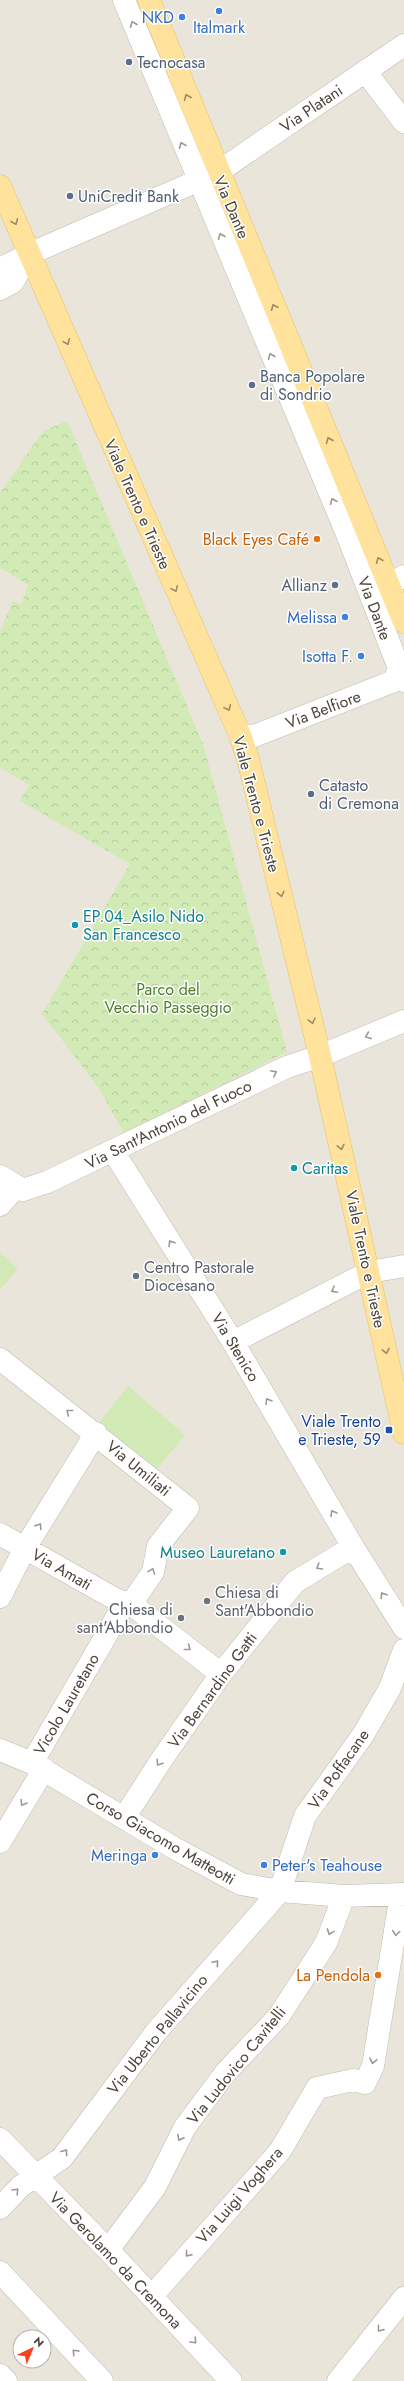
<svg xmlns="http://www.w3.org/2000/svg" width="404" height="2381" viewBox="0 0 404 2381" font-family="Jost,sans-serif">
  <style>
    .residential { fill: #eae5da; fill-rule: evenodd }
    .park { fill: url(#park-crowns) }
    .garden { fill: #d2eab5 }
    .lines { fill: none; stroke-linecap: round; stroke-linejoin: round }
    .minor-casing { stroke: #c2bbae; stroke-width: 23 }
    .major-casing { stroke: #e6c16a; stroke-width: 23 }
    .minor { stroke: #fff; stroke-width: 22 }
    .major { stroke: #ffe39c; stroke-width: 22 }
    .oneway { stroke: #9c9892 }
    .oneway2 { stroke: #9c8c66 }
    .shop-dot { fill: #3f7fe0; stroke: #fff; stroke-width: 1.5 }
    .service-dot { fill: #5c6f8a; stroke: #fff; stroke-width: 1.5 }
    .food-dot { fill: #e8710a; stroke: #fff; stroke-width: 1.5 }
    .culture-dot { fill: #0f9aa8; stroke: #fff; stroke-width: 1.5 }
    .worship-dot { fill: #6b7280; stroke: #fff; stroke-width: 1.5 }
    .transit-dot { fill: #1a4fb4; stroke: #fff; stroke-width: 1.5 }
    .labels { text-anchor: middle; stroke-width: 3; stroke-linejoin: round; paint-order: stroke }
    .shop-label { font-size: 16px; fill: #366cbe; stroke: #fff; text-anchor: end }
    .service-label { font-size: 16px; fill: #4e5e75; stroke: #fff; text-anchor: start }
    .street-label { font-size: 16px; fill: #4b4439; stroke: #fff }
    .food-label { font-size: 16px; fill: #c56008; stroke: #fff; text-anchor: end }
    .culture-label { font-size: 16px; fill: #0d838f; stroke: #fff; text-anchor: start }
    .park-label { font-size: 16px; fill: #4a7f2a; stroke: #fff }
    .worship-label { font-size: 16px; fill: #5b616d; stroke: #fff; text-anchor: start }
    .transit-label { font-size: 16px; fill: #164399; stroke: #fff; text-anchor: end }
  </style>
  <defs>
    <pattern id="park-crowns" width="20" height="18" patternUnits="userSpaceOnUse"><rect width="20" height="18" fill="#d2eab5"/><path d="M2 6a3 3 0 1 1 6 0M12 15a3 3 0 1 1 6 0" fill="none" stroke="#b6ca9c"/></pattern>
  </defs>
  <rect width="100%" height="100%" fill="#f6f3ec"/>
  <path class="residential" d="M0,0h404v2381h-404zM20,2337h24v24h-24z"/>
  <path class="park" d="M67,421l136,323 84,308 -163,81 -26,-46 -56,-73 88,-150 -110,-63 9,-16 -29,-17v-137l13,-30 8,4 7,-20 -28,-17v-75l43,-62z"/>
  <path class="garden" d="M0,1252l18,17 -18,21z
    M128,1386l57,49 -31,37 -57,-47z"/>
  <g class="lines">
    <defs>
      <path id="minor" d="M124,0l223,534 57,147
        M365,71l39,51
        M0,269l29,-15 189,-82 186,-127
        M0,289l13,-7 16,-28
        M389,585l15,-9
        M240,735l14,1 140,-55 5,-12
        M113,1151l120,191 120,205 51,81
        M0,1176l23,14 24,-8 240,-115 33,-11 84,-35
        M0,1205l17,-19
        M233,1342l136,-70 35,-6
        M0,1359l188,149 -30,38 -5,26 -22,32
        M0,1534l117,66 14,4 90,70
        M0,1597l25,-49 71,-115
        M0,1750l32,13 142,85 67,36 39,7 64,5 60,-2
        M32,1763l93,-160
        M124,1818l38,-59 59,-85 74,-92 58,-35
        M0,1842l44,-73
        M0,2139l108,111 123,131
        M0,2208l21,-22 41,-28 94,-126 124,-141 25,-75 58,-81 27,-47 14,-38
        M108,2250l47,-63 30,-60 41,-55 53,-56 47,-73 18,-47
        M0,2272l102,109
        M152,2296l128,-145 37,-63 36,-8 12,3 8,-17 28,-172
        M0,2375l6,6
        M338,2381l66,-83"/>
      <path id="major" d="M149,0l255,622
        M0,186l240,549 8,24 72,297 84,377"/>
    </defs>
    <use href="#minor" class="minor-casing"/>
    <use href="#major" class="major-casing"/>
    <use href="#minor" class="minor"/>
    <use href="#major" class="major"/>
  </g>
  <defs><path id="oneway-chevron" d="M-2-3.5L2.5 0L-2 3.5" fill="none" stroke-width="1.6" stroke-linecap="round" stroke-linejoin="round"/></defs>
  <g class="oneway">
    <use href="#oneway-chevron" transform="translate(133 24) rotate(-112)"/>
    <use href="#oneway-chevron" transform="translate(182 145) rotate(-112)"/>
    <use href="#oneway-chevron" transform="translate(221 236) rotate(-113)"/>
    <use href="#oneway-chevron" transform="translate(271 356) rotate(-113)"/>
    <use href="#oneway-chevron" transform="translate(333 501) rotate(-113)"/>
    <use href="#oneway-chevron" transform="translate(368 1036) rotate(157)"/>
    <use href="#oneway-chevron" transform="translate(274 1073) rotate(-26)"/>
    <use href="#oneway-chevron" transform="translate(171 1243) rotate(-122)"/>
    <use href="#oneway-chevron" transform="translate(334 1290) rotate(153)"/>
    <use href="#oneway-chevron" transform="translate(268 1401) rotate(-120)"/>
    <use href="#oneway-chevron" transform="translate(69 1412) rotate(-142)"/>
    <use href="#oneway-chevron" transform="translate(333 1513) rotate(-120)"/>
    <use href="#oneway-chevron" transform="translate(39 1526) rotate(-58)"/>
    <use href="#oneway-chevron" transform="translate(319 1567) rotate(149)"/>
    <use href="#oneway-chevron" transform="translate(152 1571) rotate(-69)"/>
    <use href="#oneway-chevron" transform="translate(383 1595) rotate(-122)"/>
    <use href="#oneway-chevron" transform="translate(188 1648) rotate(38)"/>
    <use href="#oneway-chevron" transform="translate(159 1763) rotate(123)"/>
    <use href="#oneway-chevron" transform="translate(23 1803) rotate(121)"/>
    <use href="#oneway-chevron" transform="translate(330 1932) rotate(110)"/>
    <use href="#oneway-chevron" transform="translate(396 1933) rotate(98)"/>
    <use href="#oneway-chevron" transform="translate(216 1963) rotate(-49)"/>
    <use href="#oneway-chevron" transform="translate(373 2061) rotate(102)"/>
    <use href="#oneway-chevron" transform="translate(180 2138) rotate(117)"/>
    <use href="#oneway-chevron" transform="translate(65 2152) rotate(-53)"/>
    <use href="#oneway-chevron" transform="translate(16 2191) rotate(-47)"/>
    <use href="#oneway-chevron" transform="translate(188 2254) rotate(131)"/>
    <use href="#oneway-chevron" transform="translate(380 2329) rotate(129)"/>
    <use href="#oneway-chevron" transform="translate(194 2341) rotate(47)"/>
    <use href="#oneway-chevron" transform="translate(75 2352) rotate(-133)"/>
  </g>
  <g class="oneway2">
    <use href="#oneway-chevron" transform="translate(187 97) rotate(-112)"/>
    <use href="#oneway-chevron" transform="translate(15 222) rotate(68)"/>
    <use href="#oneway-chevron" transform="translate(274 307) rotate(-113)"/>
    <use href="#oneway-chevron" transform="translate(67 342) rotate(66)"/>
    <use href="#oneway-chevron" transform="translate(329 440) rotate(-113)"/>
    <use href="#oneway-chevron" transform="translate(379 560) rotate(-113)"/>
    <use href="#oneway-chevron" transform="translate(175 589) rotate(66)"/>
    <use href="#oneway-chevron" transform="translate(228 708) rotate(66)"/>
    <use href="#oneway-chevron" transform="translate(281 894) rotate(76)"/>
    <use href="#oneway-chevron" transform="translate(312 1021) rotate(76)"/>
    <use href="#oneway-chevron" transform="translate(341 1147) rotate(77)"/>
    <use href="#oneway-chevron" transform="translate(386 1351) rotate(78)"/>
  </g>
  <g class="shop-dot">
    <circle cx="219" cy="11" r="4"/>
    <circle cx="182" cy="17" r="4"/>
    <circle cx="345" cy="617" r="4"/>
    <circle cx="361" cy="656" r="4"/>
    <circle cx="155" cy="1855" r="4"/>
    <circle cx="264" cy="1865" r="4"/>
  </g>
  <g class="service-dot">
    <circle cx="129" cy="62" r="4"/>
    <circle cx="70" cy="196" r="4"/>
    <circle cx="252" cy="385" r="4"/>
    <circle cx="335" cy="585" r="4"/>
    <circle cx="311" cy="794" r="4"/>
  </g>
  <g class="food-dot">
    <circle cx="317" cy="539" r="4"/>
    <circle cx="378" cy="1975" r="4"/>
  </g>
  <g class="culture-dot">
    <circle cx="75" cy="925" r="4"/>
    <circle cx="294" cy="1168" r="4"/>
    <circle cx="283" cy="1552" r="4"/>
  </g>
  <g class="worship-dot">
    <circle cx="136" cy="1276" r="4"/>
    <circle cx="207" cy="1601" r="4"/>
    <circle cx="181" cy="1618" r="4"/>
  </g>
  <rect class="transit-dot" x="385" y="1426" width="8" height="8" rx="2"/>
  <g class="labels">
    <g class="shop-label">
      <text x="174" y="23">NKD</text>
      <text x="219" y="33" text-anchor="middle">Italmark</text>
      <text x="337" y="623">Melissa</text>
      <text x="353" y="662">Isotta F.</text>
      <text x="147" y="1861">Meringa</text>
      <text x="272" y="1871" text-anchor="start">Peter's Teahouse</text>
    </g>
    <g class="service-label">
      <text x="137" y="68">Tecnocasa</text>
      <text x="78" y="202">UniCredit Bank</text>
      <text x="260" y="382">Banca Popolare<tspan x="260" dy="18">di Sondrio</tspan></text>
      <text x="327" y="591" text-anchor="end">Allianz</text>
      <text x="319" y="791">Catasto<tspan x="319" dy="18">di Cremona</tspan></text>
    </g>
    <g class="street-label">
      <text transform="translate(311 108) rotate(-34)" y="6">Via Platani</text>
      <text transform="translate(232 207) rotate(67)" y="6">Via Dante</text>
      <text transform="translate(138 504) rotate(66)" y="6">Viale Trento e Trieste</text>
      <text transform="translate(375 608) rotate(69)" y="6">Via Dante</text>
      <text transform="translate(323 709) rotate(-21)" y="6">Via Belfiore</text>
      <text transform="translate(257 804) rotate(75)" y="6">Viale Trento e Trieste</text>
      <text transform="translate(168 1124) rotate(-26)" y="6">Via Sant'Antonio del Fuoco</text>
      <text transform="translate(366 1259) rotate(78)" y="6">Viale Trento e Trieste</text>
      <text transform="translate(236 1347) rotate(59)" y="6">Via Stenico</text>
      <text transform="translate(139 1468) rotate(39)" y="6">Via Umiliati</text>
      <text transform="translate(62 1569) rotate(30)" y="6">Via Amati</text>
      <text transform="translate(212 1690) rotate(-54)" y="6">Via Bernardino Gatti</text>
      <text transform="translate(66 1704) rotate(-60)" y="6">Vicolo Lauretano</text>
      <text transform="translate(338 1769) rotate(-55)" y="6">Via Poffacane</text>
      <text transform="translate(161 1838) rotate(30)" y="6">Corso Giacomo Matteotti</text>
      <text transform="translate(157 2034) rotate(-51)" y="6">Via Uberto Pallavicino</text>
      <text transform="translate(236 2065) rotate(-51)" y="6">Via Ludovico Cavitelli</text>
      <text transform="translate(239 2195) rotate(-49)" y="6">Via Luigi Voghera</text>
      <text transform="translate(116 2260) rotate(46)" y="6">Via Gerolamo da Cremona</text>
    </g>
    <g class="food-label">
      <text x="309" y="545">Black Eyes Café</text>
      <text x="370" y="1981">La Pendola</text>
    </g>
    <g class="culture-label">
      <text x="83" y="922">EP.04_Asilo Nido<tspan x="83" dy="18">San Francesco</tspan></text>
      <text x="302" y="1174">Caritas</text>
      <text x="275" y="1558" text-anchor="end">Museo Lauretano</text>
    </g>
    <g class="park-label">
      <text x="168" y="995">Parco del<tspan x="168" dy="18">Vecchio Passeggio</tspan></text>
    </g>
    <g class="worship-label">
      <text x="144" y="1273">Centro Pastorale<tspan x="144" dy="18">Diocesano</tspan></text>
      <text x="215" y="1598">Chiesa di<tspan x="215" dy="18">Sant'Abbondio</tspan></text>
      <text x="173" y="1615" text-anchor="end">Chiesa di<tspan x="173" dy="18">sant'Abbondio</tspan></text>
    </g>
    <g class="transit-label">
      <text x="381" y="1427">Viale Trento<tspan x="381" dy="18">e Trieste, 59</tspan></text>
    </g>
  </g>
  <g transform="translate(32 2349) rotate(44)"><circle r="19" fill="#ffffff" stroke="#b7b4b0"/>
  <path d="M0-3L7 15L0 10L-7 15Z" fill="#fc3f1d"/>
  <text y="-6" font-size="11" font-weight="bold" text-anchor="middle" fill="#4b4439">N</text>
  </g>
</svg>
